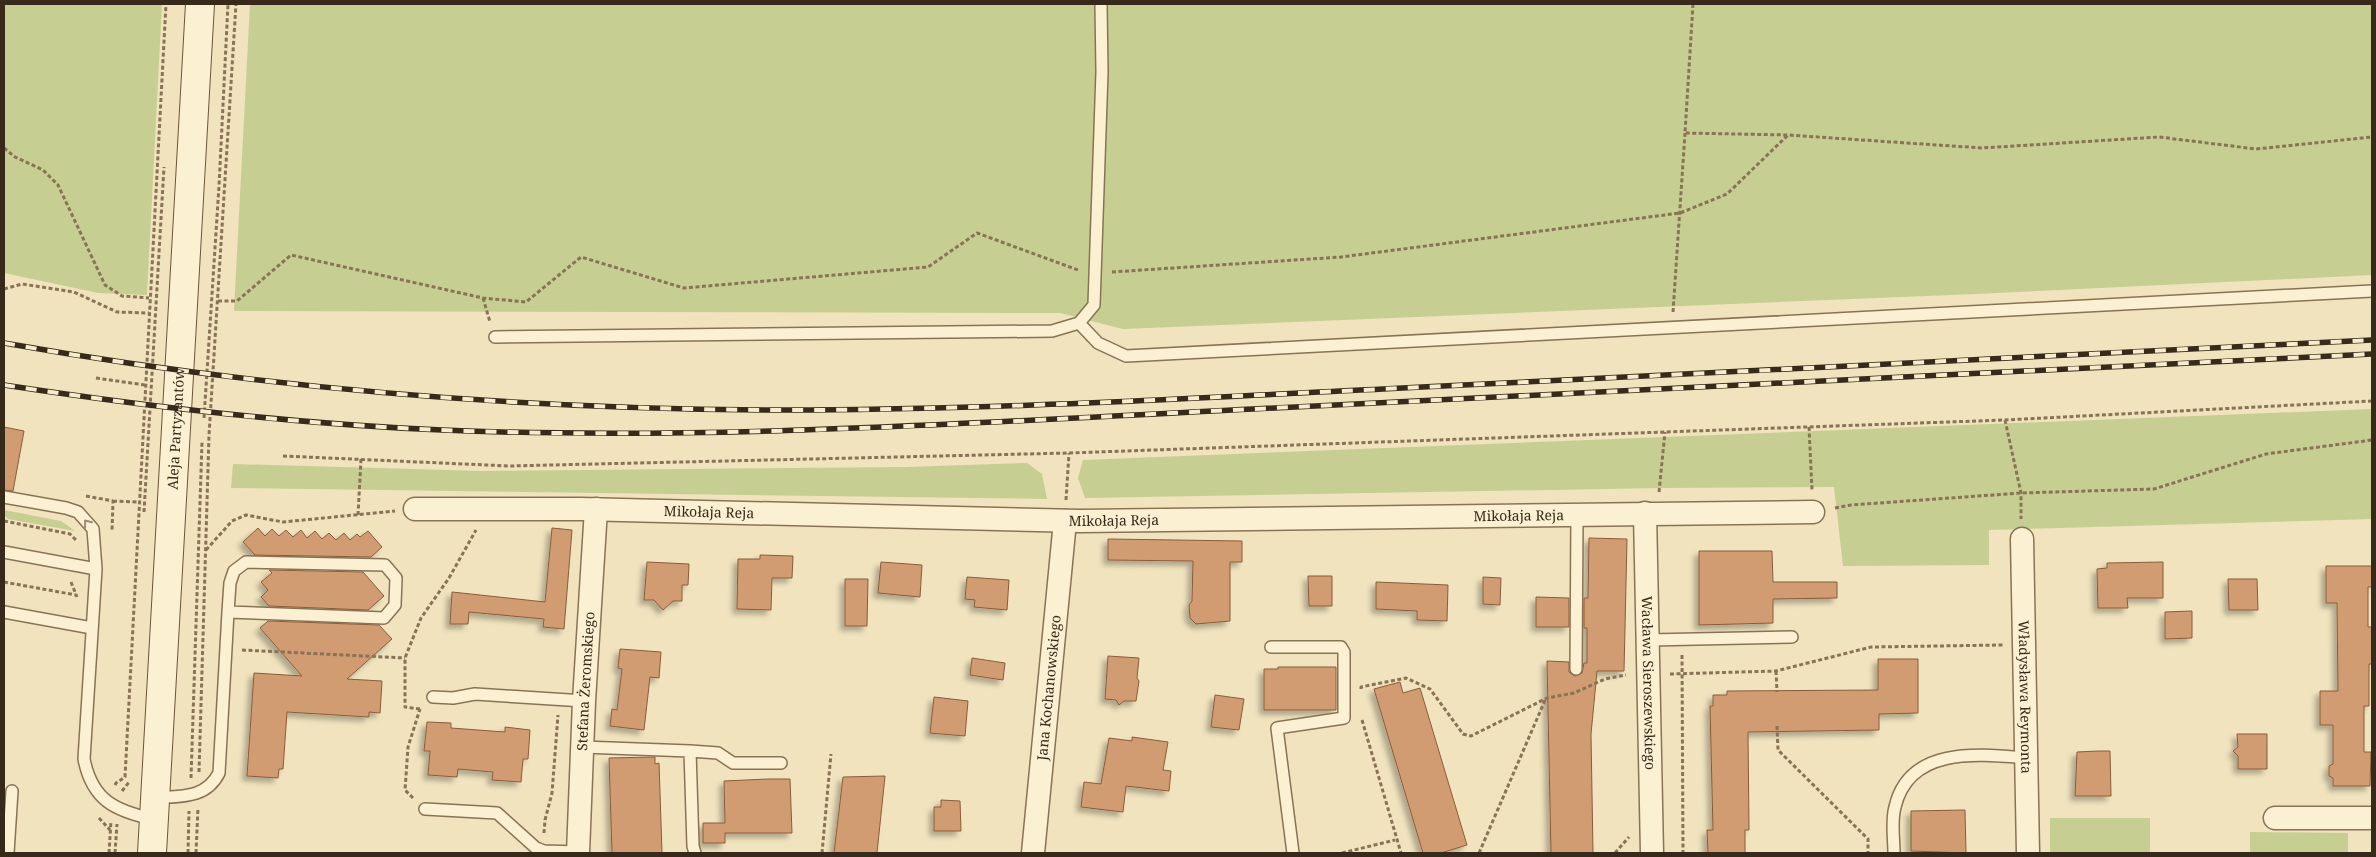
<svg xmlns="http://www.w3.org/2000/svg" width="2376" height="857" viewBox="0 0 2376 857" font-family="'Noto Serif',serif">
  <style>
    .green { fill: #c6cf91 }
    .building { fill: #d19c71; stroke: #8a5c3a; filter: url(#shadow) }
    .lines { fill: none; stroke-linecap: round; stroke-linejoin: round }
    .service-casing { stroke: #897356; stroke-width: 14 }
    .minor-casing { stroke: #897356; stroke-width: 25 }
    .secondary-casing { stroke: #6b5439; stroke-width: 30 }
    .path { stroke: #897356; stroke-width: 3; stroke-dasharray: 4 2.5; stroke-linecap: butt }
    .service { stroke: #fbf0d1; stroke-width: 11 }
    .minor { stroke: #fbf0d1; stroke-width: 22 }
    .secondary { stroke: #fbf0d1; stroke-width: 28 }
    .rail-casing { stroke: #382a1b; stroke-width: 5.5 }
    .rail { stroke: #f7edce; stroke-width: 4; stroke-dasharray: 11; stroke-linecap: butt }
    .oneway { stroke: #9a8d76 }
    .labels { text-anchor: middle; stroke-width: 4; stroke-linejoin: round; paint-order: stroke }
    .street-label { font-size: 14px; fill: #382a1b; stroke: #f7edce }
  </style>
  <defs>
    <filter id="shadow"><feDropShadow dx="-4.5" dy="4.5" stdDeviation="2.5" flood-color="#0004"/></filter>
  </defs>
  <rect width="100%" height="100%" fill="#f0e3be"/>
  <path class="green" d="M4,4h158l-15,291 -49,-2 -94,-20z
    M250,4h2122v271l-396,19 -853,35 -63,-16 -826,-2z
    M2372,409v110l-383,11v35l-146,1 -9,-79 -173,1 -576,10 -7,-20 5,-18z
    M1027,463l15,11 5,25 -816,-11 2,-24 249,7 424,-4z
    M4,510l57,11 14,10 -67,-12 -4,-4z
    M2050,818h100v35h-100z
    M2250,832l98,1v20h-98z"/>
  <path class="building" d="M4,427l20,4 -11,60 -9,-1z
    M258,528l7,8 7,-7 7,7 7,-6 7,7 8,-7 6,8 8,-7 7,8 7,-6 7,7 8,-7 6,7 7,-6 3,3 8,-6 14,16 -11,10 -116,-2 -12,-13z
    M552,528l20,2 -8,99 -21,-2 1,-8 -75,-7 -1,12h-18l2,-32 93,10z
    M1589,538l38,1 -3,132h-27l-6,63 2,119h-42l-4,-192 22,1v10l6,4 7,-3 2,-10h3v-35h-3v-30h4z
    M1108,539l134,2v21h-12v59l-34,3 -6,-6 -1,-13 3,-4 1,-40 -85,-1z
    M1699,551h73l1,31h64v16l-64,1v24l-74,2z
    M760,555l33,1 -1,22h-20l-1,32 -34,-1 1,-50h22z
    M647,562l42,2 -1,21h-6v16h-9l-10,9 -9,-10h-10z
    M881,562l41,3 -2,32 -42,-4z
    M2163,562v36h-36l1,10h-30l-1,-39 10,-1v-5z
    M2326,566h46v21h-4v40h4v37h-3v42h-5v46h7l-1,34h-37v-8l-4,-2v-10l4,-2v-39h-13v-34h18l-1,-88h-11z
    M269,570l94,2 21,24 -16,14 -99,-4 -8,-9 7,-7 -7,-8 11,-9z
    M1308,576h24v30h-23z
    M967,577l42,3 -2,30 -33,-3 1,-7 -10,-1z
    M1483,577l18,1 -1,27 -17,-1z
    M845,579h23l-1,47h-22z
    M2228,579h29l1,31h-29z
    M1376,582l72,3 -1,36 -30,-1v-9l-41,-2z
    M1536,597l33,1v29h-33z
    M2192,611v27l-27,1v-27z
    M268,621l111,4 13,14 -45,40 35,2 -2,32 -11,-1v5l-82,-5 -4,57h-4l-1,9 -31,-2 7,-103 48,3 -42,-48z
    M620,649l41,3 -2,26 -9,-1 -6,53 -34,-4 2,-17 5,1 5,-41 -4,-1z
    M1108,656l31,2 -2,20 2,3 -3,20h-12l-5,4 -3,-5 -11,-1z
    M972,658l33,5 -2,17 -33,-5z
    M1878,659h40v54l-39,1v16l-131,2 1,98h-4v23h-37l-1,-23h6l-3,-124h3v-11h14v-4l151,-1z
    M1278,667h58v43h-72v-41h14z
    M1400,682l3,11 17,-5 47,157 -26,8h-18l-49,-164z
    M1215,695l29,4 -5,31 -28,-3z
    M934,697l34,4 -3,35 -35,-3z
    M427,722l24,1v5l54,4v-5l25,3 -2,29h-5l-2,23 -29,-2 1,-8 -35,-3 -1,8 -29,-2 2,-24h-6z
    M2237,734h30v35h-29v-13l-5,-5 5,-4z
    M1132,737l36,5 -5,28 8,1 -2,20 -43,-5 -3,26 -42,-5 3,-25 17,2 8,-46 23,3z
    M2099,751h11l1,45h-36l2,-44z
    M655,757v7l4,-1 3,90h-50l-3,-95z
    M885,776l-8,77h-43l9,-76z
    M768,779h22l2,54h-67v10h-22v-20h22l-1,-42z
    M941,800l19,1 1,30h-27v-24h7z
    M1965,810l1,43 -55,-2v-40z"/>
  <g class="lines">
    <defs>
      <path id="service" d="M1079,323l19,20 28,13 1246,-65
        M495,337l557,-6 27,-8 15,-18 8,-233 -1,-68
        M4,497l62,11 12,4 15,17 3,40 -12,190c8,41 31,52 69,60
        M4,552l92,17
        M4,612l88,16
        M1649,640l143,-3
        M1271,647h70l3,5v66l-67,10 16,125
        M1576,669l1,-154
        M433,697l20,1 22,-4 109,7
        M583,747l107,4 28,2 15,10h48
        M690,751l3,95 2,7
        M154,798c26,-2 52,1 65,-25l9,-161 156,6 11,-13 1,-27 -11,-13 -139,-3 -12,9 -4,12 -2,29
        M425,809l72,4 39,35 8,3 34,1
        M8,853l4,-62
        M1894,853c0,-14 -3,-32 1,-46 14,-61 84,-53 131,-49"/>
      <g id="minor">
        <path id="s1" d="M415,509h166l499,12 733,-9"/>
        <path id="s2" d="M1645,513l7,340"/>
        <path id="s3" d="M2022,539l6,314"/>
        <path d="M2275,818h97"/>
        <path id="s4" d="M578,853l6,-152 12,-192"/>
        <path id="s5" d="M1033,853l32,-332"/>
      </g>
      <g id="secondary">
        <path id="s6" d="M152,853l48,-849"/>
      </g>
    </defs>
    <use href="#service" class="service-casing"/>
    <use href="#minor" class="minor-casing"/>
    <use href="#secondary" class="secondary-casing"/>
    <path class="path" d="M1693,4l-8,129 103,2 194,13 177,-11 97,12 116,-12
      M4,148l11,9 28,13 15,15 47,100 17,11 27,2
      M1112,272l229,-15 339,-44 47,-19 61,-59
      M4,289l18,-5 52,8 43,20 32,1
      M483,298l7,24
      M218,301h19l54,-46 192,43 43,4 55,-45 103,31 244,-21 49,-34 101,37
      M1673,312l12,-179
      M96,378l49,7
      M204,418l15,-232 9,-182
      M2005,420l16,73v26
      M1809,427l3,63
      M283,456l226,10 560,-13 936,-33 367,-19
      M1659,492l6,-60
      M86,496l27,5 -1,30
      M1066,500l3,-47
      M113,501l25,1
      M1835,508l16,-3 170,-12 133,-4 112,-35 106,-14
      M144,512l20,-345
      M358,515l3,-56
      M4,521l66,13 6,6
      M206,550l26,-29 14,-6 37,7 112,-11
      M4,582l72,13
      M71,582l6,15
      M242,650l163,8
      M1682,655l1,198
      M1776,671l1,21
      M1670,674l106,-3 95,-24 132,-2
      M1361,689v-2l45,-9 24,11 33,45 8,2 76,-38 27,-5 31,-14 21,-4
      M420,709l-15,-2v-49l16,-40 28,-40 27,-48
      M1362,720l39,133
      M1777,726l1,24 90,89v14
      M199,772l10,-337 27,-431
      M191,778l11,-336
      M115,785l1,-2 9,-6 41,-773
      M122,791l8,-10
      M413,798l-8,-8 3,-43 12,-38
      M99,818l11,12
      M544,833l1,-13 7,-27 6,-78
      M109,853l2,-32
      M115,853l2,-29
      M188,853l1,-42
      M196,853l2,-45
      M822,853l9,-99
      M1342,853l53,-13
      M1479,853l67,-155
      M1615,853l14,-16"/>
    <use href="#service" class="service"/>
    <use href="#minor" class="minor"/>
    <use href="#secondary" class="secondary"/>
    <defs>
      <path id="rail" d="M4,343c266,47 537,68 807,67 191,-1 382,-12 572,-21 330,-16 660,-33 989,-49
        M4,385c145,22 291,39 438,45 270,11 541,-8 811,-21 373,-18 746,-37 1119,-55"/>
    </defs>
    <use href="#rail" class="rail-casing"/>
    <use href="#rail" class="rail"/>
  </g>
  <defs><path id="oneway-chevron" d="M-2-3.5L2.5 0L-2 3.5" fill="none" stroke-width="1.6" stroke-linecap="round" stroke-linejoin="round" transform="scale(1.25)"/></defs>
  <use class="oneway" href="#oneway-chevron" transform="translate(87 523) rotate(-128)"/>
  <g class="labels">
    <g class="street-label">
      <text dy="5" stroke="none"><textPath href="#s6" startOffset="425">Aleja Partyzantów</textPath></text>
      <text dy="5" stroke="none"><textPath href="#s1" startOffset="294">Mikołaja Reja</textPath></text>
      <text dy="5" stroke="none"><textPath href="#s1" startOffset="1104">Mikołaja Reja</textPath></text>
      <text dy="5" stroke="none"><textPath href="#s1" startOffset="699">Mikołaja Reja</textPath></text>
      <text dy="5" stroke="none"><textPath href="#s4" startOffset="172">Stefana Żeromskiego</textPath></text>
      <text dy="5" stroke="none"><textPath href="#s2" startOffset="170">Wacława Sieroszewskiego</textPath></text>
      <text dy="5" stroke="none"><textPath href="#s5" startOffset="166">Jana Kochanowskiego</textPath></text>
      <text dy="5" stroke="none"><textPath href="#s3" startOffset="158">Władysława Reymonta</textPath></text>
    </g>
  </g>
  <rect width="2376" height="857" fill="none" stroke="#382a1b" stroke-width="10"/>
</svg>
